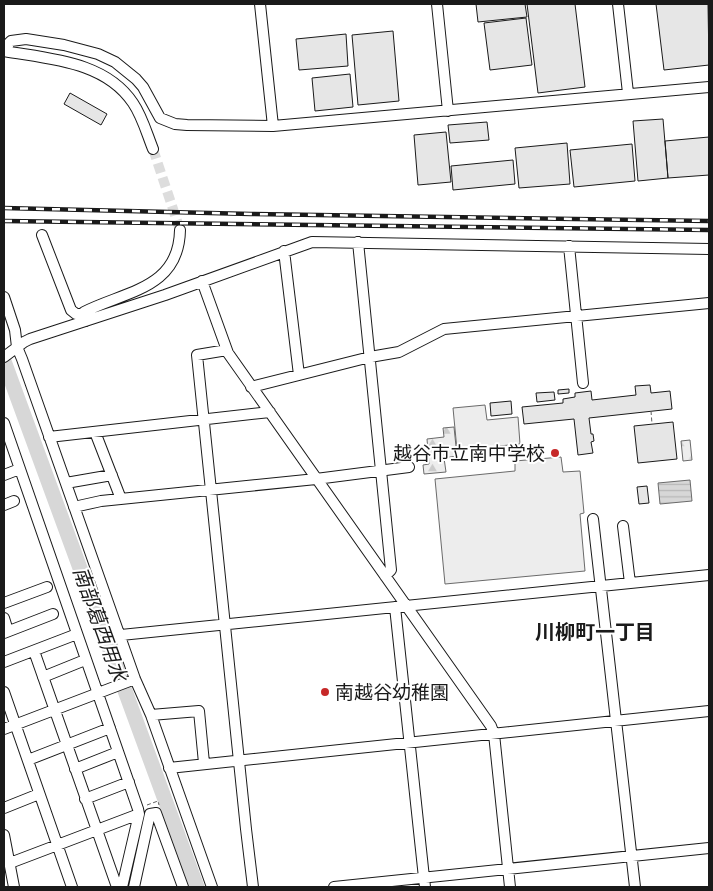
<svg xmlns="http://www.w3.org/2000/svg" width="713" height="891" viewBox="0 0 713 891" font-family="Figtree,'Noto Sans JP',sans-serif">
  <style>
    .forest { fill: url(#forest-firs); stroke: #6a6a6a }
    .built { fill: #ededed; stroke: #6a6a6a }
    .water { fill: url(#water-rules); stroke: #6a6a6a }
    .lines { fill: none; stroke-linecap: round; stroke-linejoin: round }
    .river { stroke: #d7d7d7; stroke-width: 15 }
    .building { fill: #e6e6e6; stroke: #1a1a1a }
    .minor-tunnel { stroke: #ddd; stroke-width: 10; stroke-dasharray: 10 5; stroke-linecap: butt }
    .minor-casing { stroke: #1a1a1a; stroke-width: 12 }
    .path { stroke: #5f5f5f; stroke-width: 1; stroke-dasharray: 4 2.5; stroke-linecap: butt }
    .minor { stroke: #fff; stroke-width: 10 }
    .rail-casing { stroke: #1a1a1a; stroke-width: 4.5 }
    .rail { stroke: #fff; stroke-width: 2.5; stroke-dasharray: 8; stroke-linecap: butt }
    .poi-dot { fill: #c62828; stroke: #fff; stroke-width: 2 }
    .labels { text-anchor: middle; stroke-width: 4; stroke-linejoin: round; paint-order: stroke }
    .poi-label { font-size: 19px; fill: #1a1a1a; stroke: #fff; text-anchor: end }
    .water-label { font-size: 20px; font-style: italic; fill: #1a1a1a; stroke: #fff }
    .neighbourhood-label { font-size: 20px; font-weight: bold; fill: #1a1a1a; stroke: #fff }
  </style>
  <defs>
    <pattern id="forest-firs" width="22" height="20" patternUnits="userSpaceOnUse" patternTransform="scale(1.25)"><rect width="22" height="20" fill="#ededed"/><path d="M5 1l3.5 6h-7zM16 11l3.5 6h-7z" fill="#cbcbcb"/></pattern>
    <pattern id="water-rules" width="6" height="5" patternUnits="userSpaceOnUse" patternTransform="scale(1.25)"><rect width="6" height="5" fill="#d7d7d7"/><path d="M0 2.5h6" fill="none" stroke="#b8b8b8"/></pattern>
  </defs>
  <rect width="100%" height="100%" fill="#fff"/>
  <path class="forest" d="M454,427l3,29 -13,2 2,14 -22,2 -1,-9 6,-1 -2,-25 17,-2 -1,-9z
    M690,440l2,20 -9,1 -2,-20z"/>
  <path class="built" d="M485,405l2,15 31,-3 2,27 -63,6 -4,-42z
    M561,457l2,15 17,-1 4,42 -4,1 5,57 -140,13 -10,-105 80,-8v-10z"/>
  <path class="water" d="M690,480l2,21 -32,3 -2,-21z"/>
  <g class="lines">
    <path class="river" d="M4,361l193,526"/>
  </g>
  <path class="building" d="M476,4h49l2,13 -49,5z
    M527,4h48l10,83 -47,6z
    M656,4h52l1,61 -45,5z
    M526,18l6,47 -42,5 -6,-47z
    M393,31l6,70 -41,4 -6,-70z
    M346,34l2,32 -49,4 -3,-31z
    M350,74l3,33 -38,4 -3,-33z
    M70,93l37,21 -6,11 -37,-21z
    M663,119l5,59 -30,3 -5,-60z
    M487,122l2,18 -39,3 -2,-18z
    M446,132l5,50 -33,3 -4,-50z
    M709,137v38l-41,3 -3,-37z
    M567,143l3,41 -51,4 -4,-40z
    M632,144l3,37 -61,6 -4,-37z
    M513,160l2,24 -62,6 -2,-24z
    M650,385l1,8 19,-2 2,18 -83,9 2,16h2l1,7 -3,1 2,11 -15,2 -4,-36 -50,5 -2,-17 41,-4v-4l12,-2v-4l16,-2 1,9 44,-5 -1,-9z
    M569,389v4l-11,1v-4z
    M554,392l1,8 -18,2 -1,-9z
    M511,401l1,13 -21,2 -1,-13z
    M673,422l4,37 -39,4 -4,-37z
    M647,486l2,17 -10,1 -2,-17z"/>
  <g class="lines">
    <path class="minor-tunnel" d="M153,149l27,81"/>
    <defs>
      <path id="minor" d="M260,4l13,122
        M437,4l11,107
        M618,4l10,89
        M4,51c45,8 101,10 129,52 9,13 14,31 20,46
        M6,51l3,-8 2,-2 15,-2 38,6 34,9 17,8 21,17 7,8 17,31 15,6 12,1 86,1 436,-39
        M42,235l29,75 5,4h7
        M358,242l33,328 -6,6
        M569,246l14,137
        M284,251l15,124
        M202,281l26,72 263,373 3,8 16,153
        M4,297l11,33 2,17 5,12 113,320 16,36 61,172
        M86,321l-3,-7 1,-2c41,-21 95,-23 96,-82
        M227,350l-30,5 49,474 7,58
        M4,357l20,-15 6,-3 135,-44 147,-53 397,7
        M251,387l119,-30 29,-5 45,-23 265,-26
        M4,423l134,386 1,5 -17,73
        M95,432l26,67
        M49,437l221,-25
        M4,475l13,-5
        M66,483l46,-8
        M4,505l10,-4
        M74,507l27,-6 215,-22 93,-12
        M593,519l42,368
        M623,526l7,57
        M4,603l43,-16
        M395,607l30,280
        M4,618l4,13
        M4,633l49,-19
        M121,635l588,-60
        M34,651l83,236
        M4,662l73,-28
        M43,677l42,-17
        M4,692l68,195
        M151,715l48,-4 5,52
        M4,729l131,-50
        M28,760l82,-32
        M169,768l540,-57
        M75,769l43,-17
        M85,799l44,-17
        M4,808l35,-14
        M4,835l10,52
        M10,863l129,-49
        M134,887l16,-73 6,-1 27,74
        M334,887l375,-39"/>
    </defs>
    <use href="#minor" class="minor-casing"/>
    <path class="path" d="M651,411l1,13
      M147,805l11,-4 1,4"/>
    <use href="#minor" class="minor"/>
    <defs>
      <path id="rail" d="M4,208l247,6 458,7
        M4,221l705,9"/>
    </defs>
    <use href="#rail" class="rail-casing"/>
    <use href="#rail" class="rail"/>
  </g>
  <g class="poi-dot">
    <circle cx="555" cy="453" r="5"/>
    <circle cx="325" cy="692" r="5"/>
  </g>
  <g class="labels">
    <g class="poi-label">
      <text x="545" y="460">越谷市立南中学校</text>
      <text x="335" y="699" text-anchor="start">南越谷幼稚園</text>
    </g>
    <g class="water-label">
      <text transform="translate(100 624) rotate(70)" y="7">南部葛西用水</text>
    </g>
    <g class="neighbourhood-label">
      <text x="595" y="639">川柳町一丁目</text>
    </g>
  </g>
  <rect width="713" height="891" fill="none" stroke="#1a1a1a" stroke-width="10"/>
</svg>
